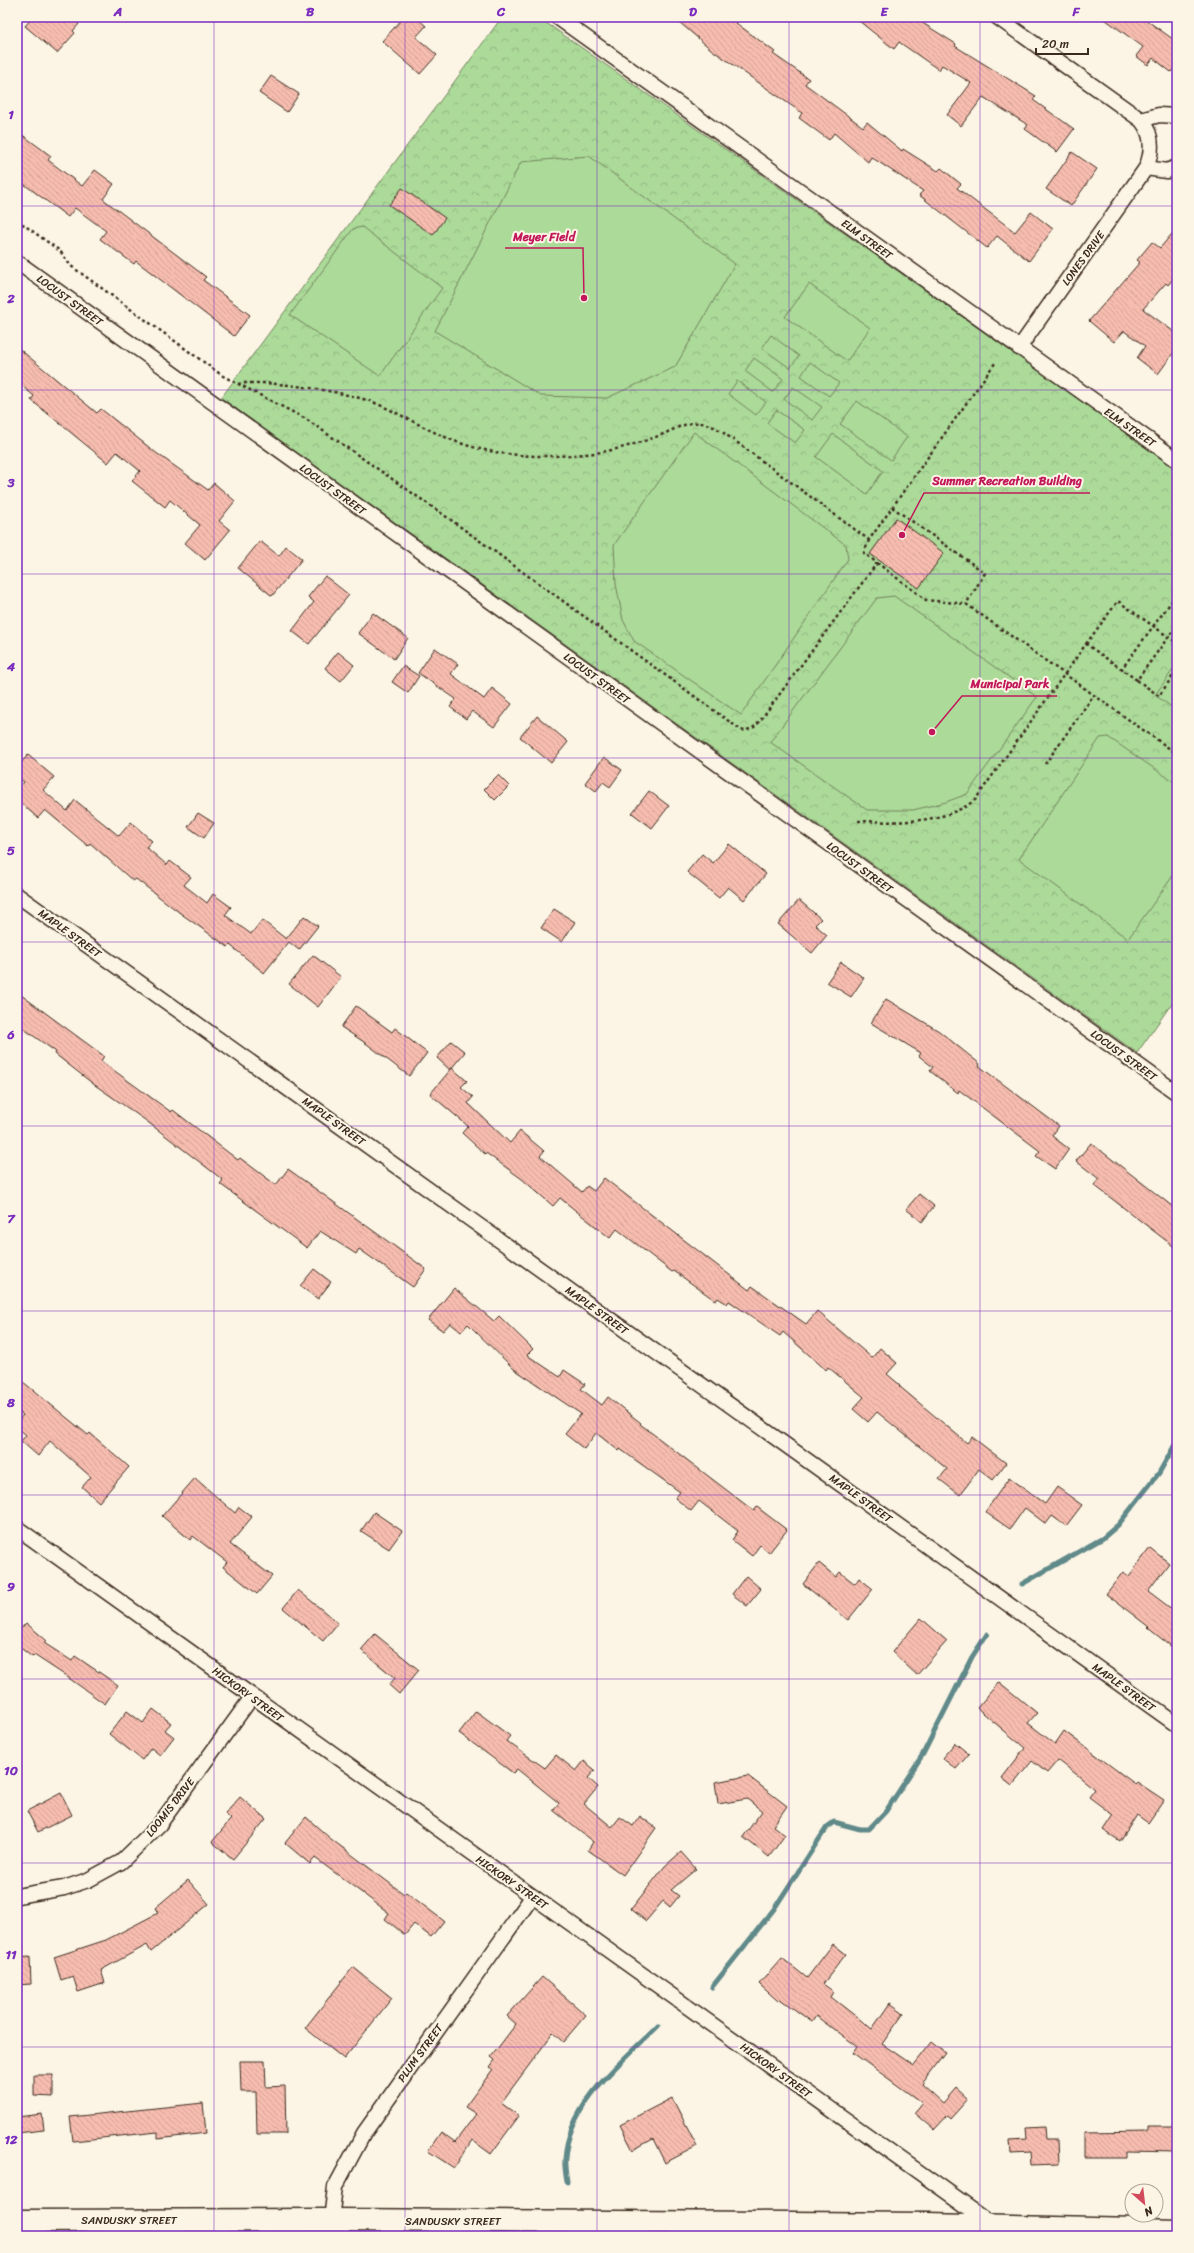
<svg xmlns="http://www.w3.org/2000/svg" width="1194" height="2253" viewBox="0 0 1194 2253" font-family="Sriracha,sans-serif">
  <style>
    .forest { fill: url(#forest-crowns); stroke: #73825c }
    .pitch { fill: #abda99; stroke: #73825c }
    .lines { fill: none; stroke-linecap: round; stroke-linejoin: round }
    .stream { stroke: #608989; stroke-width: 5 }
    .building { fill: url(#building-back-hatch); stroke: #3b2a1e }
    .minor-casing { stroke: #3b2a1e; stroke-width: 17 }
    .primary-casing { stroke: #3b2a1e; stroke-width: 25 }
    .path { stroke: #3b2a1e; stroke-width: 2.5; stroke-dasharray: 3 3; stroke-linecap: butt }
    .minor { stroke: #fcf5e5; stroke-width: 14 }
    .primary { stroke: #fcf5e5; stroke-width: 22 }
    .grid { fill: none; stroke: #7b2cbf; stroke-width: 1; stroke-opacity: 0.55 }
    .labels { text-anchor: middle; stroke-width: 4; stroke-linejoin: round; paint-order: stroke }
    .street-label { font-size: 11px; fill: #3b2a1e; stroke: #fcf5e5 }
    .leader { fill: none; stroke: #c2185b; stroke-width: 1.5 }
    .callout-dot { fill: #c2185b; stroke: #fcf5e5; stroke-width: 1.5 }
    .callout-label { font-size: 12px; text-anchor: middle; font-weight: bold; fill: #c2185b; stroke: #fcf5e5; stroke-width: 4; stroke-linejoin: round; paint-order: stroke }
    .neatline { fill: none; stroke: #7b2cbf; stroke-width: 1.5 }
    .grid-label { font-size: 13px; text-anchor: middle; font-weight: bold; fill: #7b2cbf }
  </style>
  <defs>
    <pattern id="forest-crowns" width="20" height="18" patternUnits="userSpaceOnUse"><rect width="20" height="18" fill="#abda99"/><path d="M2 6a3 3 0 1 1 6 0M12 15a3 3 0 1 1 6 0" fill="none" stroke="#94bb83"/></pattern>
    <pattern id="building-back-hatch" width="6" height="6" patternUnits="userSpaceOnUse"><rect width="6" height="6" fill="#f6bcaf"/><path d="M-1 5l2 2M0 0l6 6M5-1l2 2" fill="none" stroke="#d4a296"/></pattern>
  </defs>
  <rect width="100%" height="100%" fill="#fcf5e5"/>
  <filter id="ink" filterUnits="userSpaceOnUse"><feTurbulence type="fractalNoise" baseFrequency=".025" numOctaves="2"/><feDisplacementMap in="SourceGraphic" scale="8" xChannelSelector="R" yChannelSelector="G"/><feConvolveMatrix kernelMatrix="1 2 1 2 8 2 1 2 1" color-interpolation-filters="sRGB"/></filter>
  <g filter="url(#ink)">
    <path class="forest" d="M502,17h36l639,451v528l-40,57 -916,-655z"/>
    <path class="pitch" d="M589,156l146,108 -60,103 -68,31 -66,-2 -106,-65 86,-169z
      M362,227l80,61 -62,88 -90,-61 63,-86z
      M809,284l61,44 -23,33 -62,-44z
      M771,335l28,21 -9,12 -28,-20z
      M754,358l29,21 -10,13 -28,-21z
      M810,362l29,21 -10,13 -28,-20z
      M737,381l29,21 -10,13 -28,-21z
      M793,387l29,20 -10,13 -28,-21z
      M857,401l50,36 -16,23 -51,-36z
      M776,410l29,20 -10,13 -28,-20z
      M694,432l152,113 2,14 -107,156 -107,-74 -11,-21 -7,-36 -2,-39z
      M833,434l50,37 -16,23 -51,-37z
      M894,596l143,101 -70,97 -21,8 -33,8h-46l-97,-68 107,-144z
      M1177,664v47l-22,-16z
      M1108,737l69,47v86l-49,69 -109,-80 81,-121z"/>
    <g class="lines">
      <path class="stream" d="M1022,1584l81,-46 15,-13 41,-52 18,-32
        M712,1987l62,-78 53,-82 7,-5 26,7h9l17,-18 37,-57 49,-97 15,-23
        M567,2182c-1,-7 -3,-16 -2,-24 4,-56 57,-96 93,-132"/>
    </g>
    <path class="building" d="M33,17h39l7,7 -6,7 2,2 -18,20 -32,-27z
      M404,17h12l10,9 -10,11 21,18 -17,19 -38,-33z
      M673,17h68l-5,6 39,29 -2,2 36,25 -4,5 58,43 4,-5 35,29 1,-2 35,22 3,-3 20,16 -4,4 58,44 16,-20 22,17 -24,32 -32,-25 -10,12 -68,-53 4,-4 -52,-34 -3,5 -34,-29 -5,7 -30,-22 3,-5 -90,-63z
      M854,17h59l43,27 -1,2 81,50 -3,4 41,29 -17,23 -32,-23 3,-4 -45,-28 -22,29 -14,-11 24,-32 -29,-18 -3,5 -40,-28 -5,7z
      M1102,17h40l35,25v23l-6,7 -18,-14 -5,7 -12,-9 7,-9z
      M271,76l28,18 -12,18 -28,-19z
      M17,131l34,25 -3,4 34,26 13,-16 19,14 -11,15 103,78 -3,3 47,35 -16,21 -98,-75 -2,3 -34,-25 6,-8 -31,-23 -7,9 -51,-38z
      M1072,152l25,17 -26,37 -25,-17z
      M402,188l43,30 -12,17 -44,-30z
      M1177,228v46l-9,11 -2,-2 -23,26 34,25v14l-19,26 -21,-16 8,-12 -21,-15 -10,11 -25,-21 51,-59 -3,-2 15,-18 8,6z
      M17,347l80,66 4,-4 54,43 53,38 6,-7 21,18 -16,20 11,9 -25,30 -20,-17 15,-18 -30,-25 -5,7 -33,-26 8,-10 -23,-19 -9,11 -77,-63 3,-4 -17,-14z
      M896,518l48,35 -25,35 -49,-34z
      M260,541l19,15 7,-10 16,13 -30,37 -34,-28z
      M325,576l24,19 -40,49 -17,-13 22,-29 -6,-5z
      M373,613l35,25 -14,21 -36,-26z
      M435,648l23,16 -7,10 33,25 8,-11 20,16 -18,23 -22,-16 -6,8 -16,-12 6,-8 -38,-26z
      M338,652l16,13 -13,16 -16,-13z
      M403,666l16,10 -11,17 -16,-11z
      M537,716l31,26 -17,21 -31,-26z
      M28,755l26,22 -11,13 24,21 8,-11 44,36 12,-14 21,19 -6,6 21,18 3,-4 21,16 -7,8 23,18 6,-9 18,13 -6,8 26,19 11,-14 24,19 18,-23 14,10 -19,24 -10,-8 -25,31 -34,-28 -2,2 -48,-34 -44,-34 -3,2 -43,-38 -2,3 -43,-36 -7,8 -21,-18v-9l7,-9 -7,-5v-10z
      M604,757l18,13 -12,17 -7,-5 -7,9 -11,-8z
      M498,775l11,11 -14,14 -11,-11z
      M649,791l20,15 -17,22 -20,-15z
      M198,813l16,10 -10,15 -16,-11z
      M729,844l37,30 -22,26 -16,-13 -9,11 -32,-26 15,-18 11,9z
      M799,900l22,19 -6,6 12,10 -15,18 -34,-29z
      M554,909l21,13 -13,20 -21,-14z
      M313,955l28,22 -23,30 -29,-23z
      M841,962l23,16 -13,19 -24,-15z
      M17,992l87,64 -3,5 70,51 2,-2 65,50 2,-2 36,27 12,-16 138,100 -13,18 -54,-38 -3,5 -36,-23 -13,17 -87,-64 3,-4 -78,-60 -53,-37 -37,-29 1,-2 -39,-28z
      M886,999l53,32 41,33 -1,2 80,60 -7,10 17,13 -14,20 -19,-13 4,-5 -81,-61 -1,3 -28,-22 3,-4 -14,-11 2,-3 -50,-30z
      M356,1006l36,26 3,-4 32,25 -18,23 -42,-32 -26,-17z
      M451,1041l14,11 -15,18 -13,-12z
      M452,1068l15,13 -6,6 12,10 -5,6 42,40 10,-12 24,20 -4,5 42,36 5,-6 7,5 10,-13 145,112 3,-4 54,38 11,-13 55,47 8,-10 17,15 -10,11 13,11 -1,1 68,57 5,-6 34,26 -13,17 -14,-11 -19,26 -21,-16 8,-10 -70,-57 -9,10 -15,-13 11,-12 -36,-30 -2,3 -43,-38 -3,4 -51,-35 -2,3 -9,-6 -2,3 -42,-30 -2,1 -55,-43 -7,9 -50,-40 -7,8 -31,-27 -36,-26 -1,1 -23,-21 6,-7 -38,-32z
      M1091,1143l86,67v39l-83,-64 5,-6 -23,-18z
      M919,1194l15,12 -12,16 -16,-13z
      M314,1269l17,13 -13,17 -18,-13z
      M454,1288l40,33 5,-5 34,33 -6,6 33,22 4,-7 21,14 -4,5 21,16 6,-8 33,26 -1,1 114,87 3,-4 30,23 -18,23 -9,-8 -8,11 -20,-16 6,-9 -39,-30 -8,10 -16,-13 5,-6 -60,-43 -1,2 -23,-18 -12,16 -19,-15 16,-20 -67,-45 -46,-45 -7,8 -11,-9 -7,8 -15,-11z
      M17,1377l71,58 2,-2 39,34 -30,35 -17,-15 9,-10 -41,-36 -12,15 -17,-15 5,-6 -9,-8v-5l6,-7 -6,-5z
      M195,1478l40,35 4,-6 13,10 -22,27 42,32 -15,18 -34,-27 4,-5 -34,-26 -3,4 -28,-24z
      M1009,1478l36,26 12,-17 25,18 -16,21 -14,-10 -6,8 -21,-16 -15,21 -25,-17z
      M374,1512l28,19 -13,18 -28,-18z
      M1150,1548l19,15 -21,28 29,22v38l-29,-23 1,-1 -43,-33 17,-22 6,4z
      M819,1563l17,14 4,-5 15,12 4,-6 14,11 -25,31 -45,-36z
      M746,1576l15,13 -14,17 -15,-12z
      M298,1590l40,33 -15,18 -40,-33z
      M921,1618l26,23 -30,34 -25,-23z
      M26,1623l20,17 -2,3 28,18 3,-5 43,29 -13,19 -42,-30 -29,-19 -2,2 -15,-12v-12z
      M375,1634l44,36 -20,24 -10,-9 6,-7 -34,-28z
      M999,1682l38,31 -9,10 27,21 9,-13 71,53 2,-2 27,18 -16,23 -11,-8 -17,26 -17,-11 10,-15 -24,-18 6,-8 -37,-29 -11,13 -15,-12 -20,25 -10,-8 23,-30 -48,-40z
      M153,1709l18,14 -6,7 9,7 -14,18 -9,-7 -9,12 -33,-26 18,-23 16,12z
      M476,1711l34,25 -4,5 39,27 11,-13 20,16 8,-10 11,9 -7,8 10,9 -14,17 28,23 8,-10 13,9 7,-10 16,12 -33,47 -35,-25 5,-8 -40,-32 6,-7 -42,-34 -4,4 -54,-40z
      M955,1743l14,11 -13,15 -14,-11z
      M748,1776l39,30 -14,20 12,9 -16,22 -26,-20 19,-26 -15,-12 -29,5 -3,-22z
      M61,1793l11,22 -34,17 -11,-21z
      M240,1797l26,22 -33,40 -21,-17 19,-23 -6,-5z
      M306,1817l25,22 73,55 2,-2 38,29 -13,16 -17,-13 -9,11 -20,-16 4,-6 -74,-55 -5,6 -25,-21z
      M681,1852l15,17 -25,21 8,6 -9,11 -7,-6 -17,20 -15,-12 34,-43z
      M188,1880l21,24 -58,48 -4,-7 -46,25 4,13 -27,9 -5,-16 -12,4 -7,-23 52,-17 52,-27 -3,-5z
      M833,1944l13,10 -23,30 11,8 -3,5 41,32 18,-26 14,10 -22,31 31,21 18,-23 14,11 -23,31 21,19 13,-15 12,11 -17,19 -3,-3 -14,15 -20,-17 8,-10 -69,-50 4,-6 -41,-31 -4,6 -32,-23 -2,2 -19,-17 23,-26 25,20z
      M30,1957l1,27 -14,1v-27z
      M353,1967l39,31 -48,61 -39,-31z
      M542,1977l44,38 -23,27 -10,-9 -52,70 18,13 -28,38 -19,-14 -18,28 -26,-17 13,-19 14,10 21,-28 -11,-7 28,-38 -3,-2 5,-7 -4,-3 25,-33 -9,-8z
      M240,2061h25l1,26 19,-1 1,48h-29l-1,-42h-15z
      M34,2075h19v22l-19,-1z
      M672,2098l25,48 -32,17 -12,-24 -20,11 -13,-25z
      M203,2103l3,30 -48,6v-7l-85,9 -3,-24z
      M42,2114l2,16 -27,3v-16z
      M1045,2127l1,12h11l1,25 -26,1 -1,-12 -20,1 -1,-14 17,-1 -1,-11z
      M1149,2127h28v26l-49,-1v6h-44v-25l65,-1z"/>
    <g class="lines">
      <defs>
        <path id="minor" d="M557,17l620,443
          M997,17l144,103c12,14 12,31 5,48l-127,180
          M1141,120l18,-5 18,1
          M1146,168l21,3 10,-4
          M17,262l1160,831
          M17,895l1160,830
          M17,1528l976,697
          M17,1896l47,-8 24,-8 33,-18 38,-37 93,-128
          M331,2220l4,-33 29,-54 168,-236"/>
        <path id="primary" d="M17,2221l314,-1 597,4 249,6"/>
      </defs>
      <use href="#minor" class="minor-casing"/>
      <use href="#primary" class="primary-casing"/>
      <path class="path" d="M17,220l43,31 11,15 152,110 83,43 145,101 290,210 4,1 11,-5 121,-163
        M238,384c29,-5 110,8 137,19 31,13 59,32 91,42 38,12 79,13 119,9 26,-2 52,-10 76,-19 13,-5 25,-14 40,-12 12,1 24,11 34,18l134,99 126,-177
        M892,507l93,66 -19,31
        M869,540l-5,13 62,47 40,4 211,150
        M1172,601l5,4
        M1086,644l32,-43 59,42
        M1121,670l56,-76
        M1137,680l22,16 18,-26
        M1045,764l49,-69
        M858,821c37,1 85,4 117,-21l111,-156 51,36 40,-55"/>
      <use href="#minor" class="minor"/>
      <use href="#primary" class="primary"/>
    </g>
  </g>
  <path class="grid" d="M214,17v2219M405,17v2219M597,17v2219M789,17v2219M980,17v2219M17,206h1160M17,390h1160M17,574h1160M17,758h1160M17,942h1160M17,1126h1160M17,1311h1160M17,1495h1160M17,1679h1160M17,1863h1160M17,2047h1160"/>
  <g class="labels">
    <g class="street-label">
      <text transform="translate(867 239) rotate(36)" y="4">ELM STREET</text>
      <text transform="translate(1083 258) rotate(-54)" y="4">LONES DRIVE</text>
      <text transform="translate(70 300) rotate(36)" y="4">LOCUST STREET</text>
      <text transform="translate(1130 427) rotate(35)" y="4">ELM STREET</text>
      <text transform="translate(333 489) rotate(36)" y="4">LOCUST STREET</text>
      <text transform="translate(597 678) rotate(36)" y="4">LOCUST STREET</text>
      <text transform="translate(860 867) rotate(36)" y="4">LOCUST STREET</text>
      <text transform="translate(70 933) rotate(36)" y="4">MAPLE STREET</text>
      <text transform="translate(1124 1055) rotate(36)" y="4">LOCUST STREET</text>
      <text transform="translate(334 1121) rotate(36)" y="4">MAPLE STREET</text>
      <text transform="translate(597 1310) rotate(36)" y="4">MAPLE STREET</text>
      <text transform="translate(861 1498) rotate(36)" y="4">MAPLE STREET</text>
      <text transform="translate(1124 1687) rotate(36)" y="4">MAPLE STREET</text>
      <text transform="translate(248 1694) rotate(36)" y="4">HICKORY STREET</text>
      <text transform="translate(170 1807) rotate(-52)" y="4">LOOMIS DRIVE</text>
      <text transform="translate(512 1882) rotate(35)" y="4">HICKORY STREET</text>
      <text transform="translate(420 2053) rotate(-54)" y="4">PLUM STREET</text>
      <text transform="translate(776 2070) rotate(36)" y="4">HICKORY STREET</text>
      <text x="129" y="2224">SANDUSKY STREET</text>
      <text x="453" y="2225">SANDUSKY STREET</text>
    </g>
  </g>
  <path class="leader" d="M584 298L583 248H505M902 535L924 493H1090M932 732L962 696H1057"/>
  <g class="callout-dot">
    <circle cx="584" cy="298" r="4"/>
    <circle cx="902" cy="535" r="4"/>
    <circle cx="932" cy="732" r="4"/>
  </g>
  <g class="callout-label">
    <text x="544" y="241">Meyer Field</text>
    <text x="1007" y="485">Summer Recreation Building</text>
    <text x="1010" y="688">Municipal Park</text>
  </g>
  <rect width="1194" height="2253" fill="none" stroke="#fcf5e5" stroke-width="44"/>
  <g transform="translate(1144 2203) rotate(152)"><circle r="19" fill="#fcf5e5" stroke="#afa495"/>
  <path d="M0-3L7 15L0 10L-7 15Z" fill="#d1495b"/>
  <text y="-6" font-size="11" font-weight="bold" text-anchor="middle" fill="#3b2a1e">N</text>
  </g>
  <path d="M1036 48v6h52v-6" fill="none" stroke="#3b2a1e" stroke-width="2"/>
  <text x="1042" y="48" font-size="12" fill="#3b2a1e" stroke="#fcf5e5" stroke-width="3" paint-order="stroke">20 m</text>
  <rect x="22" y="22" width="1150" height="2209" class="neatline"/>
  <g class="grid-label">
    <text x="118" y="16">A</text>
    <text x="310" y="16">B</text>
    <text x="501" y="16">C</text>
    <text x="693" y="16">D</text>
    <text x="884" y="16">E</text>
    <text x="1076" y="16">F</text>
    <text x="11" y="119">1</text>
    <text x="11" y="303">2</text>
    <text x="11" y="487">3</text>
    <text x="11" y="671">4</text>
    <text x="11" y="855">5</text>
    <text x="11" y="1039">6</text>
    <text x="11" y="1223">7</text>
    <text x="11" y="1407">8</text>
    <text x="11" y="1591">9</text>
    <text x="11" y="1775">10</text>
    <text x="11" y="1959">11</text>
    <text x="11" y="2144">12</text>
  </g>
</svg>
